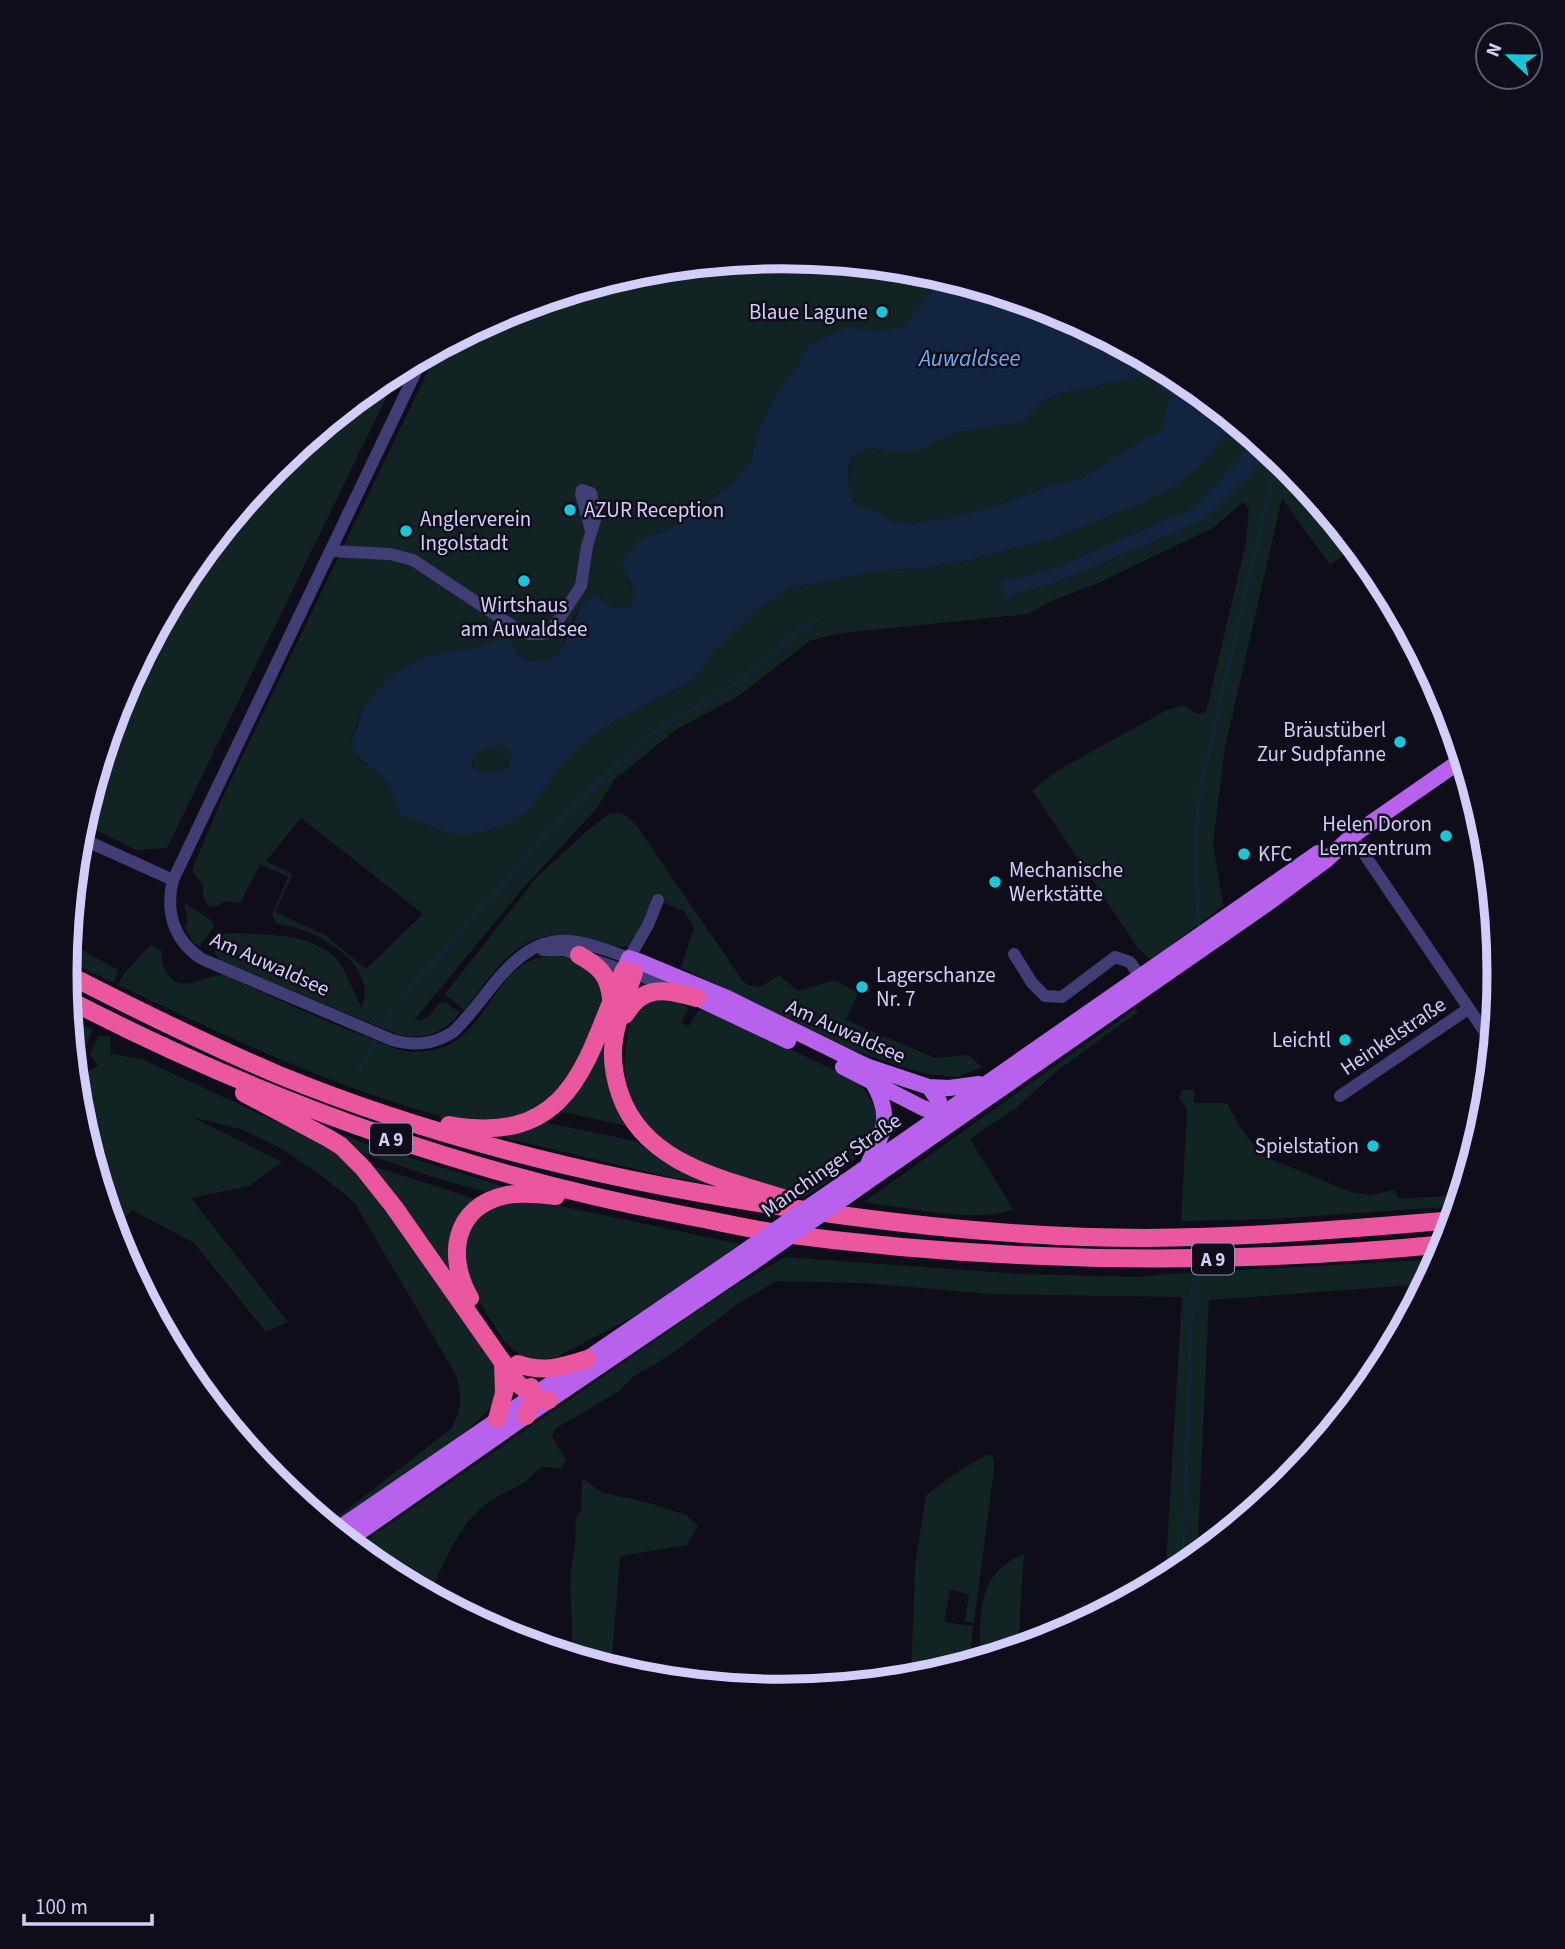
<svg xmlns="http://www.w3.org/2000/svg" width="1565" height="1949" viewBox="0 0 1565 1949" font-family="'Source Sans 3',sans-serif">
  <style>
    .green { fill: #112423; fill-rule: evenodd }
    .water { fill: #13243e; fill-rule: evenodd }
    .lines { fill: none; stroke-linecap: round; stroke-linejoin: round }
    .stream { stroke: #13243e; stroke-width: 2.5 }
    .minor { stroke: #403e74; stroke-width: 12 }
    .major { stroke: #b861ec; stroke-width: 16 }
    .highway { stroke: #ea579e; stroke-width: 18 }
    .major-bridge { stroke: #b861ec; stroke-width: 16 }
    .poi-dot { fill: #1bc5d8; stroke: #100d1b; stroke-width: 2.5 }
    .labels { text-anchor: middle; stroke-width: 5; stroke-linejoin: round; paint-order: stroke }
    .shield { fill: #100d1b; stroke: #9893b6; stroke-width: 2 }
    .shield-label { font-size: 19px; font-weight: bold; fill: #d2cdf9 }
    .poi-label { font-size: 21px; fill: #d2cdf9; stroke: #100d1b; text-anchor: end }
    .street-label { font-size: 21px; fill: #d2cdf9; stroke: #100d1b }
    .water-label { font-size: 23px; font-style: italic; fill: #68afec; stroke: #100d1b }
    .rim { fill: none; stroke: #d2cdf9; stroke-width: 9 }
  </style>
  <rect width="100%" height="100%" fill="#100d1b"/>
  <path class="green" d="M783,257l140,14 23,7 -20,18 -20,29 -28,7 -31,-5 -38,17 -13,24 -15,18 -20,38 -10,36 -18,23 -64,46 -16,5 -25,46 5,8 2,10 -7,10 -16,-1 -16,-12 -14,8 -13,24 -9,25 -14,8 -18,1 -10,-6 -8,-14h-14l-17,6 -47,8 -39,18 -30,34 -12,33 5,16 32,26 12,33 50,19 80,-25 32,-45 23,-23 30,-20 79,-42 21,-29 46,-44 31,-19 83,-15 46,-4 48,-8 83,-21 77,-31 73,-44 34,-41 54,44 66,80 -26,18 -48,-67 -57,249 -12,97 10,62 -72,54 -13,-12 -106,-158 28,-21 107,-59 17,-5 13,9 9,-2 40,-169 3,-35 -6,-6 -30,26 -115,55 -47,18 -23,13 -186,19 -31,7 -74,57 -60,32 -63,51 -17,28 -73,79 -109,132 5,2 10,-6 9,-12 5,-1 16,10c-17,22 -36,29 -63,22l-177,-73 -6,-9 11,-19c35,2 94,-2 116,32 8,13 13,30 21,43 1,-5 3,-11 3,-16 -1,-37 -57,-66 -89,-68l-4,-10 16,-37 -28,-13 -20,39 -15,-2 -6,4 -10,2 -6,-11v-10l-11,-16 28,-67 219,-455 69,-37 135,-41zM1225,475l-23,46 -142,60 -56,15 -4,-13 54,-15 137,-59zM301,818l122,96 -57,55 -41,-34 -50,-23 18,-38 -27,-13z
    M400,369l-233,479 -31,2 -54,-27 38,-124 66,-124 89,-108 109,-89z
    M1143,376l25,16 2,7 -5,10 -3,21 -17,8 -66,42 -31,6 -51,20 -52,13 -21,2 -15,4 -7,-3 -9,1 -18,-12 -13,-3 -12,-13 -3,-13 6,-28 17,-6 16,2 49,-8 18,-9 68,-11 25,-23 15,-6z
    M493,745h7l9,5 2,9c-7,17 -25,18 -39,9 -1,-12 11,-19 21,-23z
    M616,813l10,2 10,10 106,155 6,5 12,2 19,-12 19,16 37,-11 23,13 -12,27 89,38 33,-3 14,12 -25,10 -29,-3 -29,-8 -86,-30 -59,-34 -73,-34 13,-41 -10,-16 -31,-13 -17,39 -6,8c-15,5 -32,-4 -47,-8 -63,-13 -85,30 -119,73l-19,-16 92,-117 50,-46 22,-17z
    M184,903l26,16 5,7 -15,20 -6,-3 -10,-16 4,-4z
    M68,942l50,28 -4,13 -48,-23z
    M150,945l12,6c-1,9 0,14 5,22 15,24 38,0 58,2 47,22 94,44 142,62 14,6 30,14 46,15 11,0 25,-2 36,-7 48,-26 54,-108 127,-85 12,4 19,7 23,19 6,24 1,29 -8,51 -30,78 -68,100 -151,88v-2c-114,-31 -216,-81 -322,-131l5,-10z
    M665,997l21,9 2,3 -7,14 8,3 9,-15 4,-1 41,17 110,52c59,51 -8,90 -49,119 -77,-24 -193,-49 -178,-153 2,-11 5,-32 14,-40 5,-5 17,-6 25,-8z
    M1136,1008l2,4 -80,58 -42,38 -46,31 43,70c-36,15 -109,-2 -149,-7z
    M69,1017l23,13 -7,20 -13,-5z
    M98,1036h12l1,18 31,5 180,84 28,19 41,47 99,145c6,16 10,31 4,47 -11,27 -132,106 -162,128l-5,-4 125,-97c10,-20 10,-32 4,-53l-102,-173 -32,-26 -38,-26 -43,-21 -49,-12 90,45 -33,24 -58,12 97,124 -22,10 -72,-89 -62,-33 -18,20 -36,-116 -3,-37 23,-11 -8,-11z
    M606,1038c-4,37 1,56 20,88l-66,-15 21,-23z
    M1182,1090h12v13h33l13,24 21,28 90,37 20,3 23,-5 5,9 63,-4 -3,11 -187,13 -91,2 6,-112 -8,-11z
    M543,1122l92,19 23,17 24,13 45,16 -58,-10 -167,-40z
    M325,1127l44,18 140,43 -16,6 -63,-18 -82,-28z
    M370,1165l108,35c-27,24 -34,40 -26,76z
    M513,1200l24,1 203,43 -102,70 -81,43 -22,4 -15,-6 -16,-14 -36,-57 -7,-19 6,-36 10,-14z
    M785,1257l235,17 121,3 27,-3 272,-15 -13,25 -218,16 -12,259 -16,13 -16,8 17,-283 -191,-3 -128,-11 -87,-2 -41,25 -65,49 -37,22 -14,14 -64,38 -3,7 14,24 -5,9c-30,-6 -20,4 -41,16 -14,8 -31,14 -42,26 -23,22 -36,56 -49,85l-9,-5 3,-7 -12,-9 -4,9 -24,-13 -28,-23 375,-259z
    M987,1455h4l3,4v10l-20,154 -9,-2 4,-27 -19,-4 -6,32 29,4 -4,38 -58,16 4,-114 11,-71 34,-25z
    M582,1478l19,14 51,12 34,11 12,11 -11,19 -67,11 -9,113 -38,-12 -3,-82 5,-29 1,-28 5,-8z
    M1024,1554l-6,96 -39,11c3,-46 -5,-87 45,-107z"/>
  <path class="water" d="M946,278l112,34 124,66 54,45 -34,41 -30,24 -43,20 -77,31 -83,21 -48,8 -46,4 -83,15 -31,19 -46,44 -21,29 -79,42 -30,20 -23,23 -32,45 -25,16 -33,9h-22l-50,-19 -12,-33 -32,-27 -5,-15 6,-13 6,-20 30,-34 39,-18 47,-8 17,-6h14l8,14 10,6 19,-1 13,-8 22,-49 13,-8 17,12 16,1 7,-10 -2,-10 -12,-27 15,-18 17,-9 16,-5 64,-46 18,-23 10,-36 20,-38 15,-18 13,-24 38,-17 31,5 28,-7 20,-29zM1143,376l24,16 3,7 -5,10 -3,21 -17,8 -66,42 -31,6 -51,20 -52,13 -21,2 -15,4 -7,-3 -9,1c-5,-4 -12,-10 -18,-12 -3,-2 -8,-1 -11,-3 -21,-9 -18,-36 -11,-54l17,-6 31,4 17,-2 35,-17 69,-11 24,-23 15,-6zM500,745l9,5c8,25 -22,28 -37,18 -1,-15 15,-22 28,-23z
    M1255,438l13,11 -15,24 -51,48 -142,60 -55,16 -6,-14 55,-15 137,-59 43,-43z"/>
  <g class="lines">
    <path class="stream" d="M1199,925l-4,-71 5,-66 77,-331
      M403,996l158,-178 90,-85 92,-55 52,-44 22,-14
      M383,1028l8,-15
      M359,1071l16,-30
      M1182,1570l11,-292"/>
    <path class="minor" d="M423,357l-250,523c-8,32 1,61 29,79l190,81c22,6 41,5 61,-8 38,-35 63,-101 124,-90 18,3 35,10 52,16l19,-33 10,-25
      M581,494l10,37
      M331,551l59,3 23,6 104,69 12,5h14l10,-6 28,-42 6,-40 9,-29 -5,-24 -9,-3
      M1352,836l141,208
      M78,837l95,43
      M543,950h21l112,38
      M1014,954l18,29 13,13 17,1 53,-40 15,5 15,22
      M1340,1096l128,-87"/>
    <path class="major" d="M624,970l5,-12 9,3 89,37 139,68 63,21 10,14 -1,22
      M697,998l91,43
      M843,1067l80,41 22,8
      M929,1087l20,1 30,-4
      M869,1162c16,-32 23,-48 3,-81
      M845,1182l473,-329
      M864,1184l404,-281 58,-43 26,-24 111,-77
      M335,1531l394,-269
      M347,1541l179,-125 226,-153"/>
    <path class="highway" d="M579,955c20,11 30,20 32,44
      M65,973c70,36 141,71 214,102 156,64 320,103 486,129 126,20 253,34 380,34 104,-1 206,-9 309,-18
      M634,973c-8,22 -17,45 -20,67 -3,19 0,36 6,54 24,70 103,85 166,105
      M67,999c193,100 397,174 611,215 33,6 66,14 99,19 222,30 447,33 670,11
      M625,1015c19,-32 41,-25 72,-17
      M244,1093l84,45 13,8 22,22 31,39 124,177 20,15 11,1
      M449,1125c124,22 137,-66 175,-155
      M470,1298c-24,-41 -17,-92 37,-103 16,-3 33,-1 49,1
      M518,1364c25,9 44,3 69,-5
      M526,1416l6,-13 -1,-16
      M497,1419l7,-26 -1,-31"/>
    <path class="major-bridge" d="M729,1262l116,-80
      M752,1263l112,-79"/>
  </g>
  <g class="poi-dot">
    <circle cx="882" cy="312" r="7"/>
    <circle cx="570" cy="510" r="7"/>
    <circle cx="406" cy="531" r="7"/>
    <circle cx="524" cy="581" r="7"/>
    <circle cx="1400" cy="742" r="7"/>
    <circle cx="1446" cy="836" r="7"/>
    <circle cx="1244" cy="854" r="7"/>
    <circle cx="995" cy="882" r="7"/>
    <circle cx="862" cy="987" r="7"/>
    <circle cx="1345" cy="1040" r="7"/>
    <circle cx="1373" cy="1146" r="7"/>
  </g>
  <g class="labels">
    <g class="shield">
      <rect x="370" y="1123.5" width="42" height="31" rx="5"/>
      <rect x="1192" y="1243.5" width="42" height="31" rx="5"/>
    </g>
    <g class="shield-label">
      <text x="391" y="1146">A 9</text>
      <text x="1213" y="1266">A 9</text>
    </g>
    <g class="poi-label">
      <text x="868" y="319">Blaue Lagune</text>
      <text x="584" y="517" text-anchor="start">AZUR Reception</text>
      <text x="420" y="526" text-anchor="start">Anglerverein<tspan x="420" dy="24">Ingolstadt</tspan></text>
      <text x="524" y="612" text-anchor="middle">Wirtshaus<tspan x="524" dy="24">am Auwaldsee</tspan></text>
      <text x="1386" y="737">Bräustüberl<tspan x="1386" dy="24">Zur Sudpfanne</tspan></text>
      <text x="1432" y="831">Helen Doron<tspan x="1432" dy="24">Lernzentrum</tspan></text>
      <text x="1258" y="861" text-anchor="start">KFC</text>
      <text x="1009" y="877" text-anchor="start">Mechanische<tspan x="1009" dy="24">Werkstätte</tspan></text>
      <text x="876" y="982" text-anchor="start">Lagerschanze<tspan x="876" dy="24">Nr. 7</tspan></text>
      <text x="1331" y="1047">Leichtl</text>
      <text x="1359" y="1153">Spielstation</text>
    </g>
    <g class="street-label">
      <text transform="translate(270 964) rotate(24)" y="7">Am Auwaldsee</text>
      <text transform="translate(846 1031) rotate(24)" y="7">Am Auwaldsee</text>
      <text transform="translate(1393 1036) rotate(-34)" y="7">Heinkelstraße</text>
      <text transform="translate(831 1165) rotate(-35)" y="7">Manchinger Straße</text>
    </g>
    <g class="water-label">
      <text x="970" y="366">Auwaldsee</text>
    </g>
  </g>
  <path d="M0 0H1565V1949H0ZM77 974a705 705 0 1 1 1410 0a705 705 0 1 1-1410 0Z" fill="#100d1b" fill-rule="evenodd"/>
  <path class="rim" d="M77 974a705 705 0 1 1 1410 0a705 705 0 1 1-1410 0Z"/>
  <g transform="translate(1509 56) rotate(292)"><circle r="33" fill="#100d1b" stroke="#5e5a74" stroke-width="2"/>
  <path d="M0-5L12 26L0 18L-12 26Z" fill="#1bc5d8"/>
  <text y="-10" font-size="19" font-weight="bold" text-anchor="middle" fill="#d2cdf9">N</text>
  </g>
  <path d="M24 1914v10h128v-10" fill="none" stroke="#d2cdf9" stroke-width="3.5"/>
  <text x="35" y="1914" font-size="21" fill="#d2cdf9" stroke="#100d1b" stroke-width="5" paint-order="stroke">100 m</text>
</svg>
